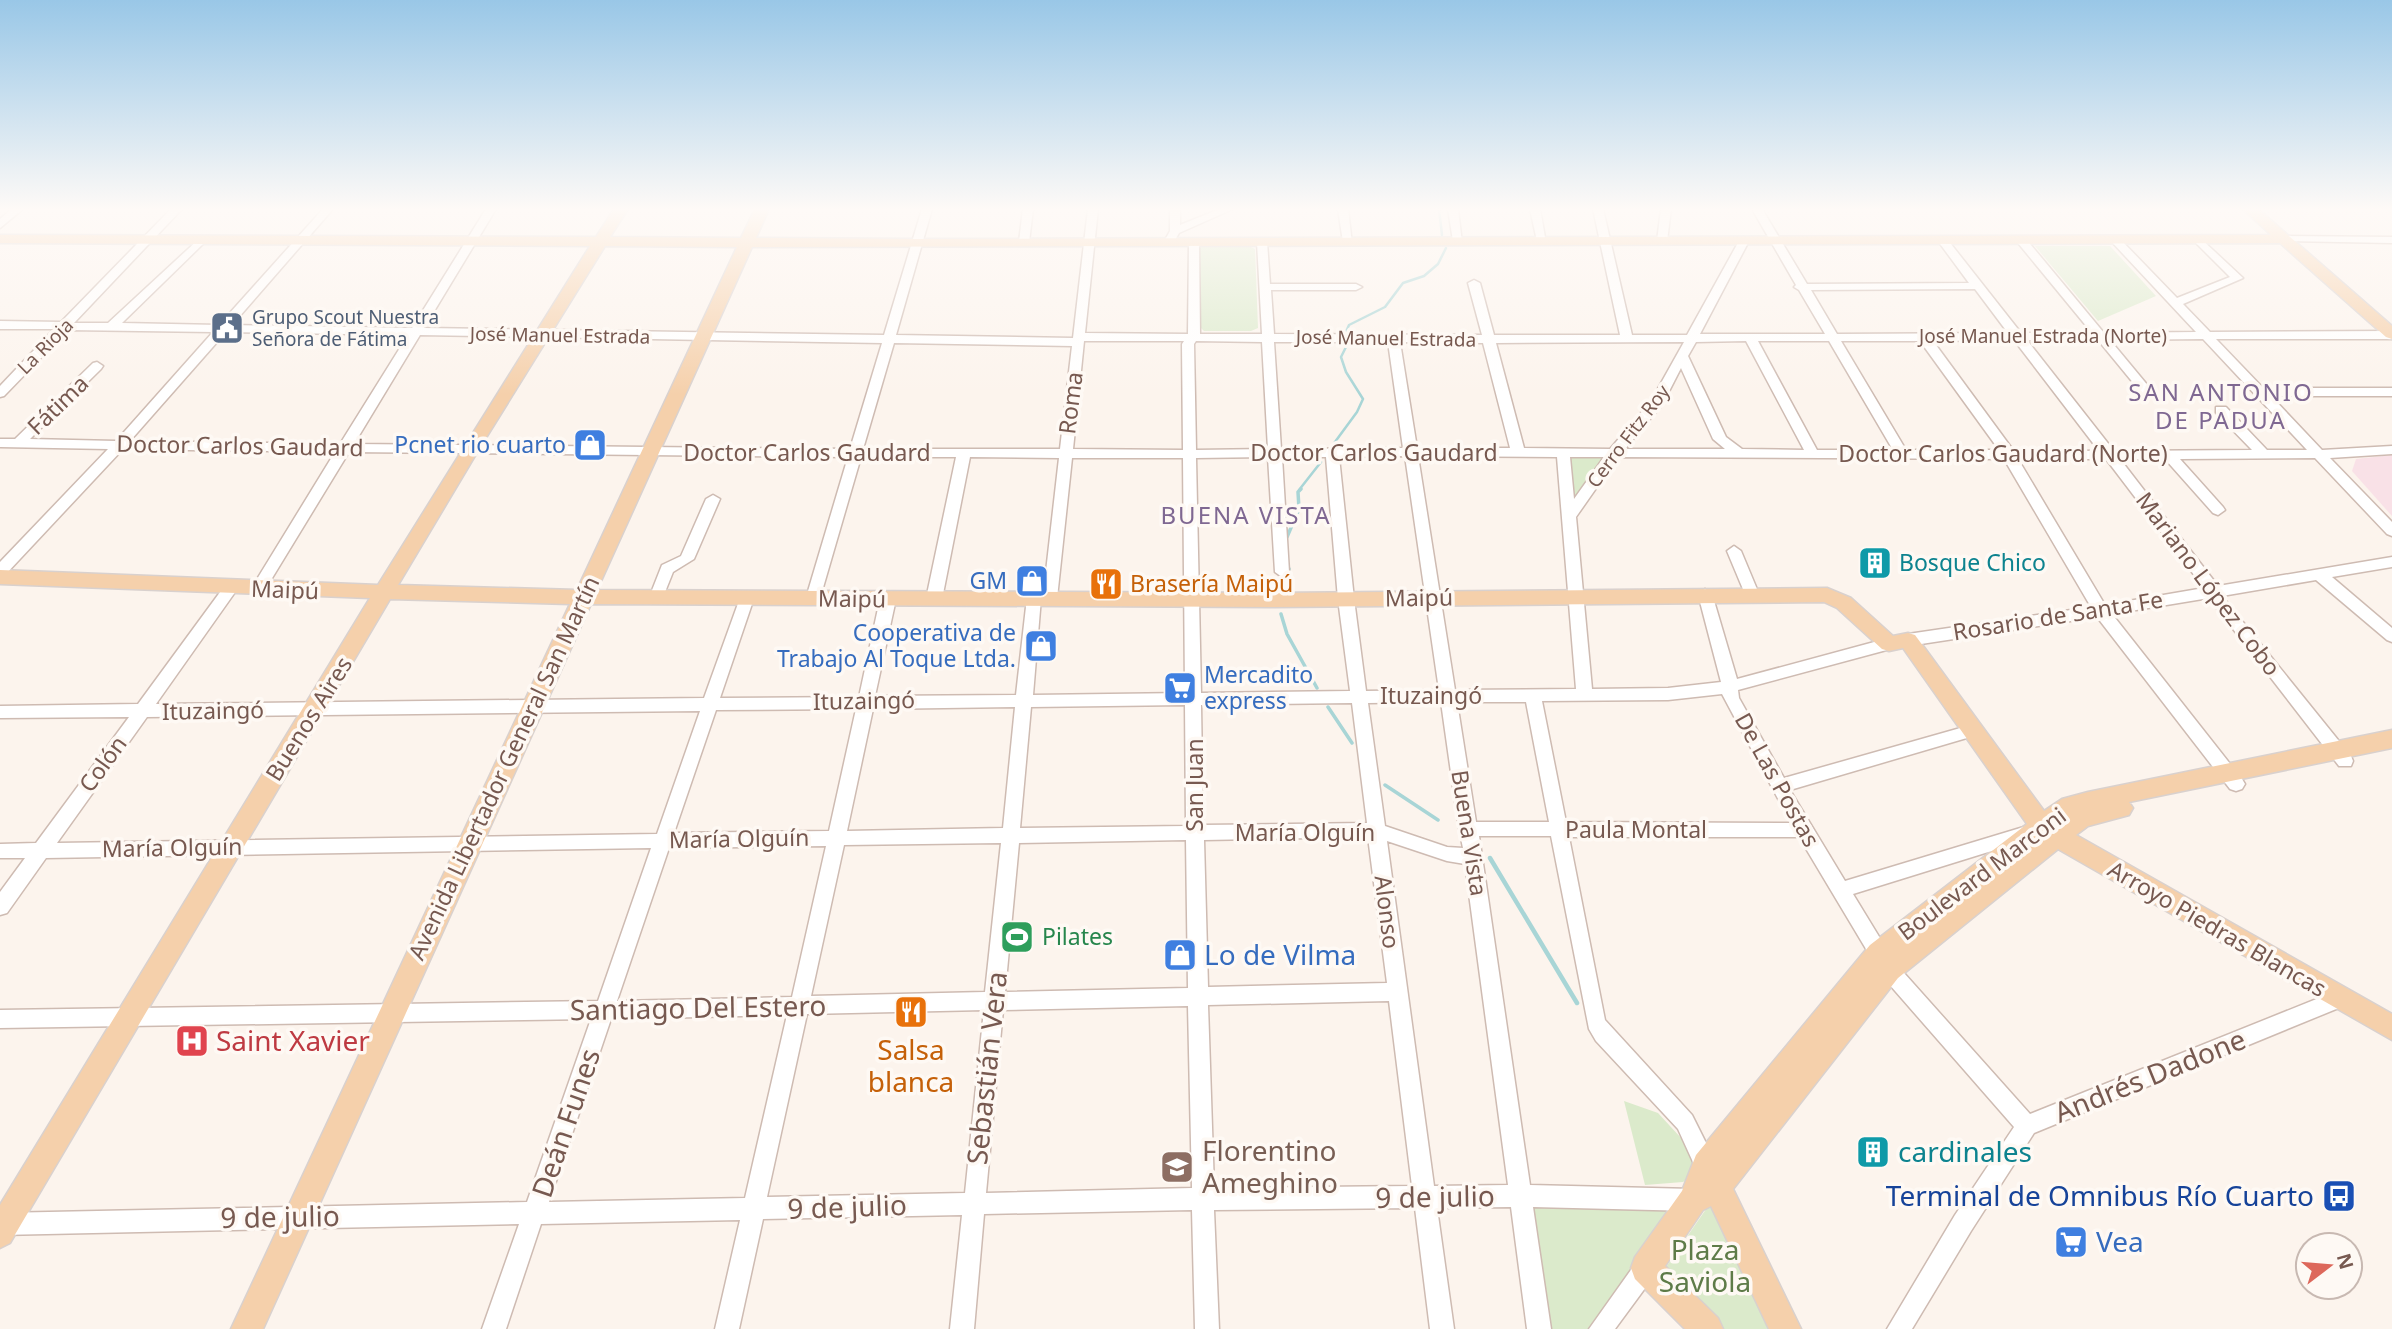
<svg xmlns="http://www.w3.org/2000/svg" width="2392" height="1329" viewBox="0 0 2392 1329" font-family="'Noto Sans',sans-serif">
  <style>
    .medical { fill: #f9e1e7 }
    .green { fill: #dbeacb }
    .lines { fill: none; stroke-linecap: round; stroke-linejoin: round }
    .stream-far2 { stroke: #a8d5d6; stroke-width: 2.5 }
    .stream-far1 { stroke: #a8d5d6; stroke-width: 3.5 }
    .stream { stroke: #a8d5d6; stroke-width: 4.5 }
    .minor-casing { stroke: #cebbb2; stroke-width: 3 }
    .major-casing { stroke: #d9d1ce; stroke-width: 3 }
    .minor { fill: #fff; fill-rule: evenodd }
    .major { fill: #f5d0ab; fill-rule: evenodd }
    .labels { text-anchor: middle; stroke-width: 7; stroke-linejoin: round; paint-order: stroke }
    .far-service-label { font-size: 19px; fill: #4e5e75; stroke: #fef9f4; text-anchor: start }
    .far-street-label { font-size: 19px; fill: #775950; stroke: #fef9f4 }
    .street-label { font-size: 23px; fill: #775950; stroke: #fef9f4 }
    .shop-label { font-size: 23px; fill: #366cbe; stroke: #fef9f4; text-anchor: end }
    .culture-label { font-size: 23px; fill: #0d838f; stroke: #fef9f4; text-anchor: start }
    .food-label { font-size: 23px; fill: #c56008; stroke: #fef9f4; text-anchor: start }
    .leisure-label { font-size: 23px; fill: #27864d; stroke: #fef9f4; text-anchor: start }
    .neighbourhood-label { font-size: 24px; letter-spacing: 2px; fill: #7f6892; stroke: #fef9f4 }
    .near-shop-label { font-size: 28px; fill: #366cbe; stroke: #fef9f4; text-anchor: start }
    .near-street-label { font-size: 28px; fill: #775950; stroke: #fef9f4 }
    .near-health-label { font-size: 28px; fill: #be3a42; stroke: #fef9f4; text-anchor: start }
    .near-food-label { font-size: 28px; fill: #c56008; stroke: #fef9f4 }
    .near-education-label { font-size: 28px; fill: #785e54; stroke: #fef9f4; text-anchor: start }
    .near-culture-label { font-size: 28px; fill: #0d838f; stroke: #fef9f4; text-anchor: start }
    .near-transit-label { font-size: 28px; fill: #164399; stroke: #fef9f4; text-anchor: end }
    .near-park-label { font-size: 28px; fill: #5e7b48; stroke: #fef9f4 }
  </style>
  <rect width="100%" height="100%" fill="#fcf4ed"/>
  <path class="medical" d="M2392,455v61l-40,-45 4,-12z"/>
  <path class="green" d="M1204,246h45l6,3 3,79 -7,3h-47l-5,-5v-78z
    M2035,246h75l46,50 -58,25z
    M1569,456h38l-36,51z
    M1624,1101l34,12 48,52 -23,17 -38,3z
    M1711,1202l57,127h-44l-60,-59z
    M1533,1206h146l-91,123h-39z"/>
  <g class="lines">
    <path class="stream-far2" d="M1439,209l3,26
      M1346,332l3,-7 36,-18 18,-24 21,-7 14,-12 8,-16
      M1332,446l25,-34 6,-13 -17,-27 -5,-15 7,-14
      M1299,490l22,-28"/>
    <path class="stream-far1" d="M1287,537l12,-28 -1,-17 3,-3
      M1283,585l6,-16
      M1281,614l6,20 30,54
      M1328,707l24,36
      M1385,785l53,35"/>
    <path class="stream" d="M1490,858l87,145"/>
    <defs>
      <path id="minor" d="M12,209h11l-23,19v-9z
        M171,209h11l-108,114h34l92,-85 5,3 -1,2 -82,80 97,2 104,-116h10l-101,116 180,3 74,-119h10l-72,119 460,7 38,-126h10l-36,126 177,3 15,-129h10l-13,124 103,1 1,-92 5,-3 5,3 1,92h62l-5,-92 5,-3 5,3 3,42h86l6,3 -6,3h-85l3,44 208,1 -14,-52 6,-3 6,3 14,52h126l-27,-126h10l29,126h55l52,-94 5,-3 5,3 -49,93h125l-26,-44 -5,-3 2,-2 -44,-76h10l45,75 162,-1 -31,-42 5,-3 4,1 74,94h71l-74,-90 -1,-2 5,-3 4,1 78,94 92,-1 -86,-92 9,-2 58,60 53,-21 -35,-35 -1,-2 5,-3 44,41 -60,26 27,28 182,-1v8h-176l47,49h129v8h-121l51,54 70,-4v8l-62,4 62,64v14l-5,-2 -72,-76 -135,1 43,48 2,3 -7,5 -5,-2 -48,-54h-45l98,127 174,-29v10l-60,10 60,51v14l-5,-2 -71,-60 -94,16 129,160 2,5 -2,5h-12l-130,-168 -97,16 130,165 3,5 -3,5 -6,2 -6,-2 -133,-172 -189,29 -5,-2 -3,-4 3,-4 5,-2 183,-27 -87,-148 -386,-2 -42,60 16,172 76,-1 53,-6 -23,-88 7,-5 7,5 25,85 152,-41 5,2 3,4 -3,4 -156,42 1,8 45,80 187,-53 6,2 2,4 -2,4 -187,55 55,91 182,-55 6,2 3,5 -3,5 -6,2 -174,54 36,59 -3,6 -7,2 -7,-2 -73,-122h-230l36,183 87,95 25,50 -3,8 -8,3 -8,-3 -20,-44 -82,-88 -7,-12 -38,-193h-72l51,349 163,4 8,3 3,8 -3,8 -8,3 -160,-4 18,122h-24l-16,-122 -74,1 17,121h-24l-15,-121 -201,2 5,119h-24l-3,-119 -208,4 -10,115h-24l12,-114 -199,4 -24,110h-24l25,-109 -199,4 -35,105h-24l37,-105 -519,11v-22l527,-11 64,-183 -591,9v-18l598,-9 53,-153 -605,10 -39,55 -7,2v-23l25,-34h-25v-14l36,-1 93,-126 -129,1v-12l138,-2 88,-120h10l2,4 -82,116 548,-6 36,-100 7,-5 7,5 -34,100 139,-1 21,-98 8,-5 8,5 -21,97 141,-1 11,-97 7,-5 7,5 -8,97 152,-2 -2,-235h-111l-15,140 -7,5 -7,-5 16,-140 -89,-1 -28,142 -8,5 -8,-5 30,-142h-95l-41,141 -7,5 -7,-5 42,-141 -499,-5 -86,141 -5,1 -7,-5 84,-137 -212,-3 -118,126 -5,1v-14l108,-113 -108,-2v-8h15l78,-76 4,-1 6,4 -2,3 -71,70 86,2 97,-109 -145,-2 -64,66 -4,1v-11l54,-57h-54v-8l61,1zM1975,289l33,44 -171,1 -26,-44zM226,332l182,3 -68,109 -210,-3zM420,335l462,8 -32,106 -496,-5zM2203,339l104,111h-40l-41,-43h-10v6l36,37 -138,1 -87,-111h71l46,56 4,1 6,-4 -44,-53zM2014,340l85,111 -86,-1 -80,-109zM1084,341h100l-2,3 1,106 -110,-1zM1196,341l66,1 6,107 -72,1 -2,-106zM1746,341l58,109 -62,-1 -16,-12 -38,-81 8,-14zM1758,341h71l64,109h-76zM1841,341h79l79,109h-93zM1274,342h114l15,106 -122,1zM1400,342l83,1 27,105h-93zM1684,342l-33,59 -41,48 -86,-1 -28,-105zM894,343l178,3 -12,103h-197zM1681,368l32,71 12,10h-100l37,-44zM1405,456l34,234 -73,1 -12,-92 -15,-142zM1418,456l139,1 19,232 -121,1zM1268,457l7,115 7,5 7,-5 -7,-115h44l12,142 12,92 -149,2 -5,-235zM1570,457h34l-30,42zM2018,459h88l98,129 -99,17zM1722,694l69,129 -225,-1 -24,-121 126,-1zM1441,702l18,127 4,19 -16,-1 -62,-21 -17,-123zM1457,702h69l23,120h-73zM1352,703l15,120 -164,2 -2,-120zM1185,705l1,121 -166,2 11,-121zM1015,707l-12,121 -156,3 26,-122zM856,709l-27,122 -155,2 42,-123zM700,711l-43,123 -600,9 90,-126zM1368,837l19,146 -179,4 -4,-147zM1186,840l2,148 -183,4 14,-149zM1387,841l60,20 18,3 43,321 -74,1zM1001,843l-16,149 -174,4 33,-151zM826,846l-34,151 -175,4 52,-153zM1389,1001l23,185 -198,2 -6,-183zM1188,1006l4,182 -206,5 17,-183zM984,1010l-19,183 -198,4 40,-183zM787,1015l-42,183 -196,4 62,-183z
        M1023,209h10l-4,33 -5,3 -5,-3z
        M1170,209h10v16l40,-16h13l-54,24 -5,9 -4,1 -5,-3 5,-9z
        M1338,209h10l4,35 -9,-2z
        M1448,209h10l4,34 -9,-2z
        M1530,209h10l6,34 -9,-2z
        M1661,209h10l-4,32 -5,3 -5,-3z
        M2285,236l107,1v6l-111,-2v-4z
        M713,495l7,4 -26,60 -21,13 -12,30h-10l-2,-4 13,-33 19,-9 25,-57z
        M1734,546l7,5 18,43 -2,4h-10l-2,-4 -18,-43z
        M1889,961l7,3 134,150 309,-124 7,3 3,6 -3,6 -312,128 -63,98 -59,98h-25l68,-114 59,-88 -132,-151 -3,-6 3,-6z
        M1646,1257l8,3 3,8 -3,8 -39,53h-26l49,-69z"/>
      <path id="major" d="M614,209h14l-18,28 131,1 14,-29h14l-13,29 161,1 1354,-4 -28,-26h15l134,117v13l-6,-2 -106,-94 -1528,4 -155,343 677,3 553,-5 24,10 42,38 15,-3 7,2 129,176 18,-12 26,-7 304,-62v18l-263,54 4,6 -4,7 -41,11 -12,9 316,179v26l-334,-191 -160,129 -165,211 68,140h-32l-58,-123 -8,4 -38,56 53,52 5,11h-38l-50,-50 -4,-11 4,-11 47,-66 14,-36 174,-210 157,-121 -124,-176 -14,3 -7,-2 -45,-41 -13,-6 -550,5 -683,-3 -328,725h-32l339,-725 -180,-5 -380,644 -10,5v-43l370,-607 -370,-14v-14l378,15 212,-339 -590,-3v-8l596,2zM605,246l132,1 -160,343 -179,-5 81,-136z"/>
    </defs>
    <use href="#minor" class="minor-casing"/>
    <use href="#major" class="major-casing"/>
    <use href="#minor" class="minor"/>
    <use href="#major" class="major"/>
  </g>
  <linearGradient id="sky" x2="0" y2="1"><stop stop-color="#99c7e7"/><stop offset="0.53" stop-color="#fefaf7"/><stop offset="1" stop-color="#fefaf7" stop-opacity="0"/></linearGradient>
  <rect width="2392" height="395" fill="url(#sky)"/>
  <defs>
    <symbol id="civic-square" viewBox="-11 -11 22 22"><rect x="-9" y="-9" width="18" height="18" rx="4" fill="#5c6f8a" stroke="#fef9f4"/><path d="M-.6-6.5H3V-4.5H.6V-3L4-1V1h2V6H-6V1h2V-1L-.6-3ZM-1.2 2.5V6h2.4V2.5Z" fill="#fff"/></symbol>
    <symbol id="shop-square" viewBox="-11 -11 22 22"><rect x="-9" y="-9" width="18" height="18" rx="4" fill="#3f7fe0" stroke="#fef9f4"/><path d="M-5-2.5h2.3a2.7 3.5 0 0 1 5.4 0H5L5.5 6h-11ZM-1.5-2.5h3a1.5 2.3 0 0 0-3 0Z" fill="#fff"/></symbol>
    <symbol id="building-square" viewBox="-11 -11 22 22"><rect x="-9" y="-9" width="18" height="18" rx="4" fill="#0f9aa8" stroke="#fef9f4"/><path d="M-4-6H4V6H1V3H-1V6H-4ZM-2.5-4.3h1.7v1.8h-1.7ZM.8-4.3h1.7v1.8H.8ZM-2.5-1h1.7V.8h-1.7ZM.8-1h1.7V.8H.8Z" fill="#fff"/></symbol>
    <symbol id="restaurant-square" viewBox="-11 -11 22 22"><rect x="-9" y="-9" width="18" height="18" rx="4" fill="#e8710a" stroke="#fef9f4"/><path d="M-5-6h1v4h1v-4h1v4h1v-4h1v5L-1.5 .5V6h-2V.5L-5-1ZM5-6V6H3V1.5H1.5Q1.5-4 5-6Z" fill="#fff"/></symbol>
    <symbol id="supermarket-square" viewBox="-11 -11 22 22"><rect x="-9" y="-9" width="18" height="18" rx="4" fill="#3f7fe0" stroke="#fef9f4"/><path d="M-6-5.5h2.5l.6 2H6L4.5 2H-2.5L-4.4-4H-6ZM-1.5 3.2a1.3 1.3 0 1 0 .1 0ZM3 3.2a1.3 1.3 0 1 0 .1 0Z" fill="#fff"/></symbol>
    <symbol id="stadium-square" viewBox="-11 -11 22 22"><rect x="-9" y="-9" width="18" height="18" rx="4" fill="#2e9e5b" stroke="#fef9f4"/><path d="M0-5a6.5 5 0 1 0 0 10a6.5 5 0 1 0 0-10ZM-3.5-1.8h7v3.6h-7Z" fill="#fff"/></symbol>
    <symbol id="hospital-square" viewBox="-11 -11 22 22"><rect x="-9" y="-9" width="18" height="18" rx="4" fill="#e0444e" stroke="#fef9f4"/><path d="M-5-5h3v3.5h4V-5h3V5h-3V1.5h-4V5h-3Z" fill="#fff"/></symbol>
    <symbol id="school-square" viewBox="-11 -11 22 22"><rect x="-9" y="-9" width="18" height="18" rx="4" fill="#8d6e63" stroke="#fef9f4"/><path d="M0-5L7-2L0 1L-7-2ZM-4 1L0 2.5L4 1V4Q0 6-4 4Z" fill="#fff"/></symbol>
    <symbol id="bus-square" viewBox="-11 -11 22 22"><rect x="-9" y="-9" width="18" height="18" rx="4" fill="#1a4fb4" stroke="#fef9f4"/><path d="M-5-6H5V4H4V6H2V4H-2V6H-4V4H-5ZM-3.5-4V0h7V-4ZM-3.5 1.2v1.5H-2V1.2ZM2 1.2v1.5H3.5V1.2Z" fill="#fff"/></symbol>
  </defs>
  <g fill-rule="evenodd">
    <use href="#civic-square" x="208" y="309" width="38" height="38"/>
    <use href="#shop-square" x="571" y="426" width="38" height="38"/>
    <use href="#building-square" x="1856" y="544" width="38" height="38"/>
    <use href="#shop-square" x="1013" y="562" width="38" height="38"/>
    <use href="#restaurant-square" x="1087" y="565" width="38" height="38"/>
    <use href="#shop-square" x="1022" y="627" width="38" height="38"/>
    <use href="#supermarket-square" x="1161" y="669" width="38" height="38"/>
    <use href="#stadium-square" x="998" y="918" width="38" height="38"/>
    <use href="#shop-square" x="1161" y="936" width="38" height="38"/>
    <use href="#restaurant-square" x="892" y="993" width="38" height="38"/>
    <use href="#hospital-square" x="173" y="1022" width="38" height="38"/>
    <use href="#building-square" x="1854" y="1133" width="38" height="38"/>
    <use href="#school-square" x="1158" y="1148" width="38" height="38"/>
    <use href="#bus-square" x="2320" y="1177" width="38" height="38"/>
    <use href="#supermarket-square" x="2052" y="1223" width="38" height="38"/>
  </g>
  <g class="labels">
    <g class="far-service-label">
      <text x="252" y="324">Grupo Scout Nuestra<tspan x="252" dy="22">Señora de Fátima</tspan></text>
    </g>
    <g class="far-street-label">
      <text transform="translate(560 335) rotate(1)" y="7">José Manuel Estrada</text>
      <text x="2043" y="343">José Manuel Estrada (Norte)</text>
      <text transform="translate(1386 338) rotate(1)" y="7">José Manuel Estrada</text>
      <text transform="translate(45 346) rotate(-45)" y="7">La Rioja</text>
      <text transform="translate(1628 436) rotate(-53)" y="7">Cerro Fitz Roy</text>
    </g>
    <g class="street-label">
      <text transform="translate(1071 403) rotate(-83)" y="8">Roma</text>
      <text transform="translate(58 405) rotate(-44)" y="8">Fátima</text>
      <text transform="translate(240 446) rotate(1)" y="8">Doctor Carlos Gaudard</text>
      <text x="807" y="461">Doctor Carlos Gaudard</text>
      <text x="1374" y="461">Doctor Carlos Gaudard</text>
      <text x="2003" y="462">Doctor Carlos Gaudard (Norte)</text>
      <text transform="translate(2208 584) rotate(53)" y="8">Mariano López Cobo</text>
      <text transform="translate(285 590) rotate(2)" y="8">Maipú</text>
      <text transform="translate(1419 598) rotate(-1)" y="8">Maipú</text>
      <text transform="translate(852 599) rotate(1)" y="8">Maipú</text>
      <text transform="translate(2058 616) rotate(-9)" y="8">Rosario de Santa Fe</text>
      <text x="1431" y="704">Ituzaingó</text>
      <text transform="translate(864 701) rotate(-1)" y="8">Ituzaingó</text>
      <text transform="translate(213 711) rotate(-1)" y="8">Ituzaingó</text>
      <text transform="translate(309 719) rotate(-58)" y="8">Buenos Aires</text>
      <text transform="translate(103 764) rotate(-54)" y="8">Colón</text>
      <text transform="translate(504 768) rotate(-65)" y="8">Avenida Libertador General San Martín</text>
      <text transform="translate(1777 780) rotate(61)" y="8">De Las Postas</text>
      <text transform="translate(1195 785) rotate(-90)" y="8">San Juan</text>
      <text x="1636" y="838">Paula Montal</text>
      <text x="1305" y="841">María Olguín</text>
      <text transform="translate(1469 833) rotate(81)" y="8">Buena Vista</text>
      <text transform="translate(739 839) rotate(-1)" y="8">María Olguín</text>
      <text transform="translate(172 848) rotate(-1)" y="8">María Olguín</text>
      <text transform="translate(1982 874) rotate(-37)" y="8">Boulevard Marconi</text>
      <text transform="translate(1387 912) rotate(83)" y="8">Alonso</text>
      <text transform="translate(2217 929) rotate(30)" y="8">Arroyo Piedras Blancas</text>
    </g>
    <g class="shop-label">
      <text x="566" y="453">Pcnet rio cuarto</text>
      <text x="1007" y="589">GM</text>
      <text x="1016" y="641">Cooperativa de<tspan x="1016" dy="26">Trabajo Al Toque Ltda.</tspan></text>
      <text x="1204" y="683" text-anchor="start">Mercadito<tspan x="1204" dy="26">express</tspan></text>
    </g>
    <g class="culture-label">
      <text x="1899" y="571">Bosque Chico</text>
    </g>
    <g class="food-label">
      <text x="1130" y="592">Brasería Maipú</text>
    </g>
    <g class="leisure-label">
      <text x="1042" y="945">Pilates</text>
    </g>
    <g class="neighbourhood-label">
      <text x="2221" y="401">SAN ANTONIO<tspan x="2221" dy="28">DE PADUA</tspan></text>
      <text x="1246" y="524">BUENA VISTA</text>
    </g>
    <g class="near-shop-label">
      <text x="1204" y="965">Lo de Vilma</text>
      <text x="2096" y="1252">Vea</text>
    </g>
    <g class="near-street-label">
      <text transform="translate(698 1008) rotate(-1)" y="10">Santiago Del Estero</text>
      <text transform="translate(987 1068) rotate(-84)" y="10">Sebastián Vera</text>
      <text transform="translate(2150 1076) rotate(-22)" y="10">Andrés Dadone</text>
      <text transform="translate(566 1123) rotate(-71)" y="10">Deán Funes</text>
      <text transform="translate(1435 1197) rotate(-1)" y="10">9 de julio</text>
      <text transform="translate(847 1207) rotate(-2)" y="10">9 de julio</text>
      <text transform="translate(280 1217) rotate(-1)" y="10">9 de julio</text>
    </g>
    <g class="near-health-label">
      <text x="216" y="1051">Saint Xavier</text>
    </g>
    <g class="near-food-label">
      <text x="911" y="1060">Salsa<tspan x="911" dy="32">blanca</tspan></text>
    </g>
    <g class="near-education-label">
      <text x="1202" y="1161">Florentino<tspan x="1202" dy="32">Ameghino</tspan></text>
    </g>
    <g class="near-culture-label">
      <text x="1898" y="1162">cardinales</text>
    </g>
    <g class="near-transit-label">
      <text x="2314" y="1206">Terminal de Omnibus Río Cuarto</text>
    </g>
    <g class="near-park-label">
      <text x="1705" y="1260">Plaza<tspan x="1705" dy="32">Saviola</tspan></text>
    </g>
  </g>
  <g transform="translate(2329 1266) rotate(74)"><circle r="33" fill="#fef9f4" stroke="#c8b9b2" stroke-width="2"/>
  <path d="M0-5L12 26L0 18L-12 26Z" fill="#dd685b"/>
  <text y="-10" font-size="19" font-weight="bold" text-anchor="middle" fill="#775950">N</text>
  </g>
</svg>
